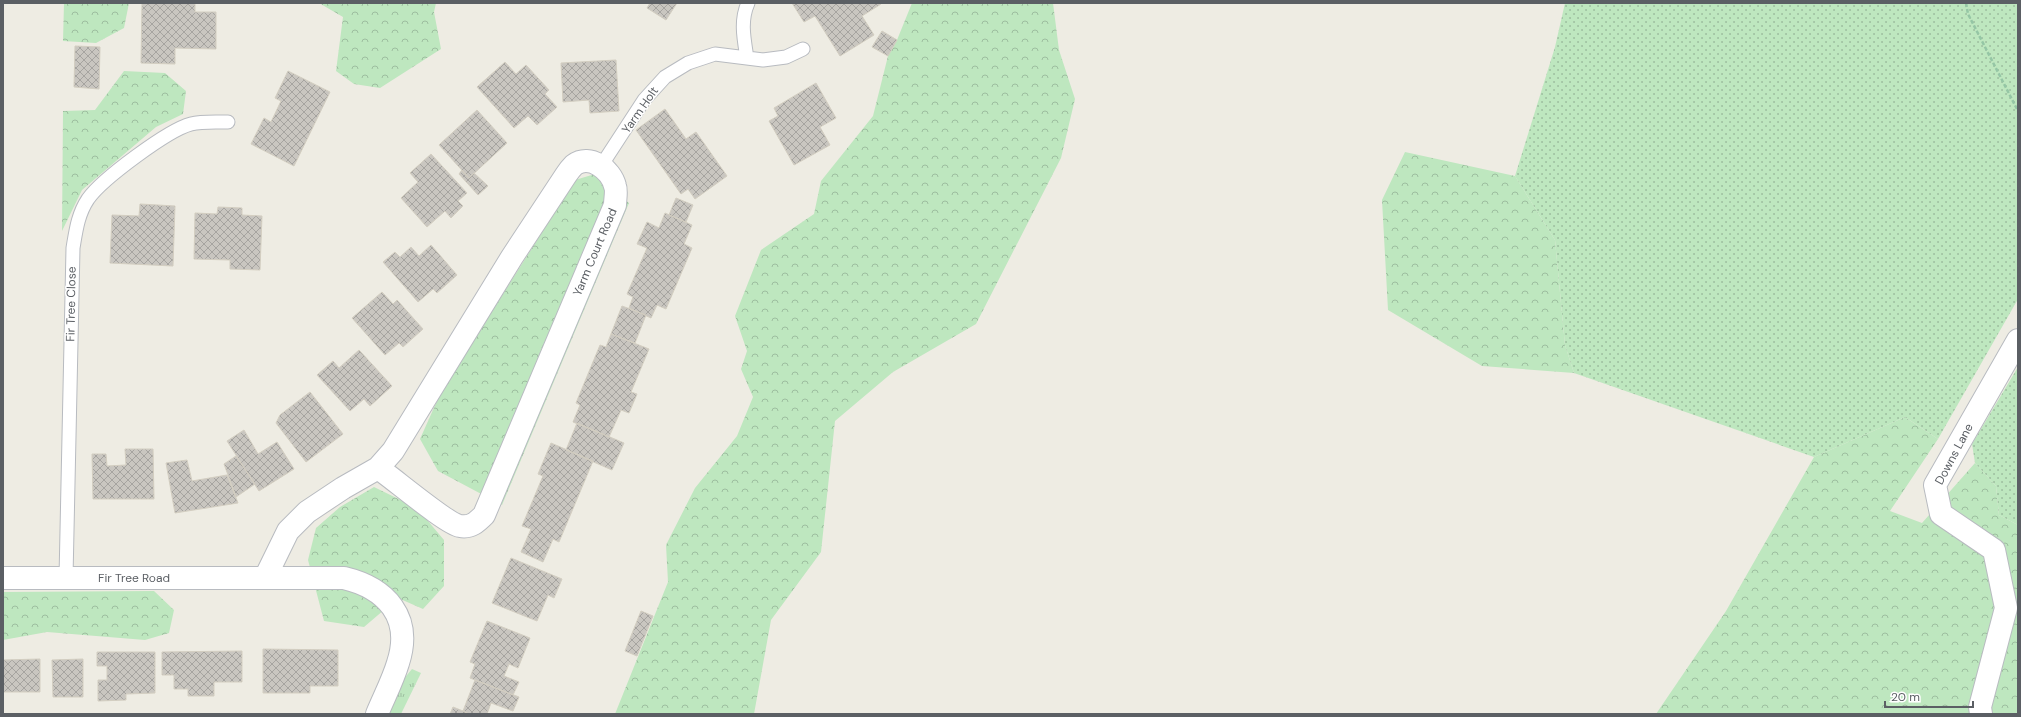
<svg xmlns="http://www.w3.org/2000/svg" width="2021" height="717" viewBox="0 0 2021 717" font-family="'DM Sans',sans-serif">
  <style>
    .grass { fill: url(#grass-tufts) }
    .forest { fill: url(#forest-crowns) }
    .garden { fill: url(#garden-dots) }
    .building { fill: url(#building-cross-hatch); stroke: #d3cec1 }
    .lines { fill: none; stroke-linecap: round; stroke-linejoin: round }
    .service-casing { stroke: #b8bbc0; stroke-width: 15 }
    .minor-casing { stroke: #b8bbc0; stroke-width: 24 }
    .path { stroke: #95c6a5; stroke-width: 2.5; stroke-dasharray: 4 2; stroke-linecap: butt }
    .service { stroke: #fff; stroke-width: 13 }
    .minor { stroke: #fff; stroke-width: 22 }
    .labels { text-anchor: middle; stroke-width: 3; stroke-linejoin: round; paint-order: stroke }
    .street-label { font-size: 12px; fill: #5b5f64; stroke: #fff }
  </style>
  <defs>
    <pattern id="grass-tufts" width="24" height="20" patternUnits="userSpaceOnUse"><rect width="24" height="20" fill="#bee7bf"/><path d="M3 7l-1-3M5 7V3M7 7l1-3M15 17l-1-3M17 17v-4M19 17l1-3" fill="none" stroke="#9dbe9f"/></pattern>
    <pattern id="forest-crowns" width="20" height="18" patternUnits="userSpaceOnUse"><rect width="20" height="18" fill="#bee7bf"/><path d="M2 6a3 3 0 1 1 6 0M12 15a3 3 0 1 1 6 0" fill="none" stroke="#9dbe9f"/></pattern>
    <pattern id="garden-dots" width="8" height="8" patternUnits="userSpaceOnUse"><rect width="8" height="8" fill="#bee7bf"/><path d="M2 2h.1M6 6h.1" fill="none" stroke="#9dbe9f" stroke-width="1.8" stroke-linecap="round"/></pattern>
    <pattern id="building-cross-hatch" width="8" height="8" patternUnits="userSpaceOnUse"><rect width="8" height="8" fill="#c9c6c0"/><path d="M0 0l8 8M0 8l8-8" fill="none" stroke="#a6a4a0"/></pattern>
  </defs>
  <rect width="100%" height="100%" fill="#eeece3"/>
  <path class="grass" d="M412,669l9,4 -20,41h-15l11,-27z"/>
  <path class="forest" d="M64,3h65l-5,25 -28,15 -33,-2z
    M319,3h117l-2,9 7,37 -61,39 -26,-4 -18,-13 7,-54z
    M912,3h141l6,47 16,49 -14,59 -85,166 -83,48 -58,49 -14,131 -50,68 -17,94h-139l53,-132 -2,-37 29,-57 42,-52 16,-39 -12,-28 6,-18 -12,-35 26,-66 53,-36 7,-33 52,-65 15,-60 9,-16z
    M124,71l41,2 21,18 -3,23 -27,13 -74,63 -20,41 1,-120 32,-1z
    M1405,152l110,24 40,64 10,105 9,28 -92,-7 -94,-56 -6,-110z
    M595,174l34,29 -127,302 -64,-34 -18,-32 21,-47 134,-212z
    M1905,417l33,22 -48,72 32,12 53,-60 21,23 3,29 19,10v189h-362l70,-103 88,-154z
    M374,487l43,21 27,32v46l-21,23 -25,-11 -34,29 -40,-6 -16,-61 8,-32 24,-21z
    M154,591l20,19 -5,23 -24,7 -98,-8 -44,8v-48z"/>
  <path class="garden" d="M1565,3h453v296l-80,140 -33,-22 -91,40 -240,-84 -9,-28 -10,-105 -40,-64 40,-129z
    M2018,367v158l-19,-10 -3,-29 -21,-23 -3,-19z"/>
  <path class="building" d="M142,3h53v9h21v37l-41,-1v16l-34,-1z
    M650,3h27l-11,17 -19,-12z
    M792,3h89v1l-19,12 12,19 -34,21 -25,-40 -11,6z
    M882,31l15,9 -9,16 -16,-9z
    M75,46l25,1 -1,42 -25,-2z
    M616,60l3,51 -29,2 -1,-13 -26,2 -2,-39z
    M505,62l11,12 10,-9 23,25 -4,4 12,13 -20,18 -9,-9 -14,12 -37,-41z
    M288,71l42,21 -36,74 -43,-22 13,-26 7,4 10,-21 -6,-3z
    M816,83l20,35 -16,9 10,18 -36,20 -25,-44 9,-5 -4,-8z
    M665,109l21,30 10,-7 31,44 -32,23 -7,-10 -7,5 -45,-64z
    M477,110l30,33 -38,35 -30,-33z
    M431,154l36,39 -9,8 5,5 -12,12 -6,-7 -18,16 -26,-29 17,-16 -8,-9z
    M462,170l7,8 5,-5 14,13 -10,9 -19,-21z
    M676,198l17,7 -7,17 -17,-7z
    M140,204l35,2 -2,60 -63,-3 2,-48 27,1z
    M218,207l24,1v7l20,1 -2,54 -30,-1v-9l-36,-1 1,-46 22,1z
    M665,213l27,12 -8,19 8,4 -26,61 -9,-4 -6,13 -22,-10 4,-11 -6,-3 20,-46 -10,-4 10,-22 12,6z
    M431,245l26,30 -20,18 -4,-4 -15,13 -35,-40 12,-10 5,5 11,-10 8,9z
    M382,292l11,12 4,-4 26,29 -20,18 -4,-4 -14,12 -33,-37z
    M622,306l24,9 -11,28 -24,-9z
    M611,334l38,15 -18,43 6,2 -8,19 -8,-3 -12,27 -36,-15 7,-17 -4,-2 24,-58 6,2z
    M359,350l33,36 -22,20 -6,-7 -14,12 -33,-36 16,-14 6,7z
    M310,392l33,42 -37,28 -30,-39 4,-8z
    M577,423l47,20 -12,27 -46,-20z
    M244,430l14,24 19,-12 17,27 -35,22 -32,-50z
    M551,443l42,18 -34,81 -6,-3 -10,23 -22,-10 10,-23 -9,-3 21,-50 -5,-2z
    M125,449h28l1,50h-61l-1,-45h14l1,12 19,-1z
    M236,456l19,28 -19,13 -12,-33z
    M187,460l5,21 35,-6 11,28 -63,10 -9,-50z
    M511,558l51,21 -8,19 -6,-3 -11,26 -45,-18z
    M641,611l12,5 -16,40 -12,-5z
    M487,621l43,17 -12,30 -9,-4 -5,12 15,6 -6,13 -43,-17 5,-14 -5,-2z
    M263,649l75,1v36h-28v7h-47z
    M242,651v31h-28v14h-26v-7h-14v-14h-12v-23z
    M97,652h58v41l-29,1v6l-28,1v-21h9v-14h-10z
    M40,659v33h-37v-32z
    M83,659v38h-30l-1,-37z
    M475,680l44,17 -6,14 -22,-8 -4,11h-18l-6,-3z
    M453,707l10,4 6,3h-19z"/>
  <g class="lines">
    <defs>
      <path id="service" d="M747,58c-3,-19 -7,-37 1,-55
        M601,166l43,-66 21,-23 23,-14 27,-9 48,6 23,-3 17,-8
        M66,578l7,-330c3,-18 5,-34 15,-49 14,-20 80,-69 103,-75 11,-3 25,-2 37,-2"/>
      <path id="minor" d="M3,578h341c42,10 69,39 54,85 -5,17 -14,34 -21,51
        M265,578l23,-47 19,-19 36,-24 35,-20 15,-17 119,-194 54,-82c2,-3 5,-7 8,-10 16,-12 37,5 41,21 2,5 0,13 0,19l-131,310c-7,7 -13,13 -24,11 -13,-2 -66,-47 -82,-58
        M1981,714l-1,-7 26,-99 -12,-58 -53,-36 -6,-29 83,-145"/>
    </defs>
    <use href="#service" class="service-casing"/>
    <use href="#minor" class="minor-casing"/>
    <path class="path" d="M1966,3l2,11 50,97"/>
    <use href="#service" class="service"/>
    <use href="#minor" class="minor"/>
  </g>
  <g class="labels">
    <g class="street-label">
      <text transform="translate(640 110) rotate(-55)" y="4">Yarm Holt</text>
      <text transform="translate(595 252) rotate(-67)" y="4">Yarm Court Road</text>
      <text transform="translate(71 304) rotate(-89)" y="4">Fir Tree Close</text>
      <text transform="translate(1954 454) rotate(-62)" y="4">Downs Lane</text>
      <text x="134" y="582">Fir Tree Road</text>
    </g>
  </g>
  <rect width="2021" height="717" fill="none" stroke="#5b5f64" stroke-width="8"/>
  <path d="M1885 701v6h88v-6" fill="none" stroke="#5b5f64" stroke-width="2"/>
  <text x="1891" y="701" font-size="12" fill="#5b5f64" stroke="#ffffff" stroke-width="3" paint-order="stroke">20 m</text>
</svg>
